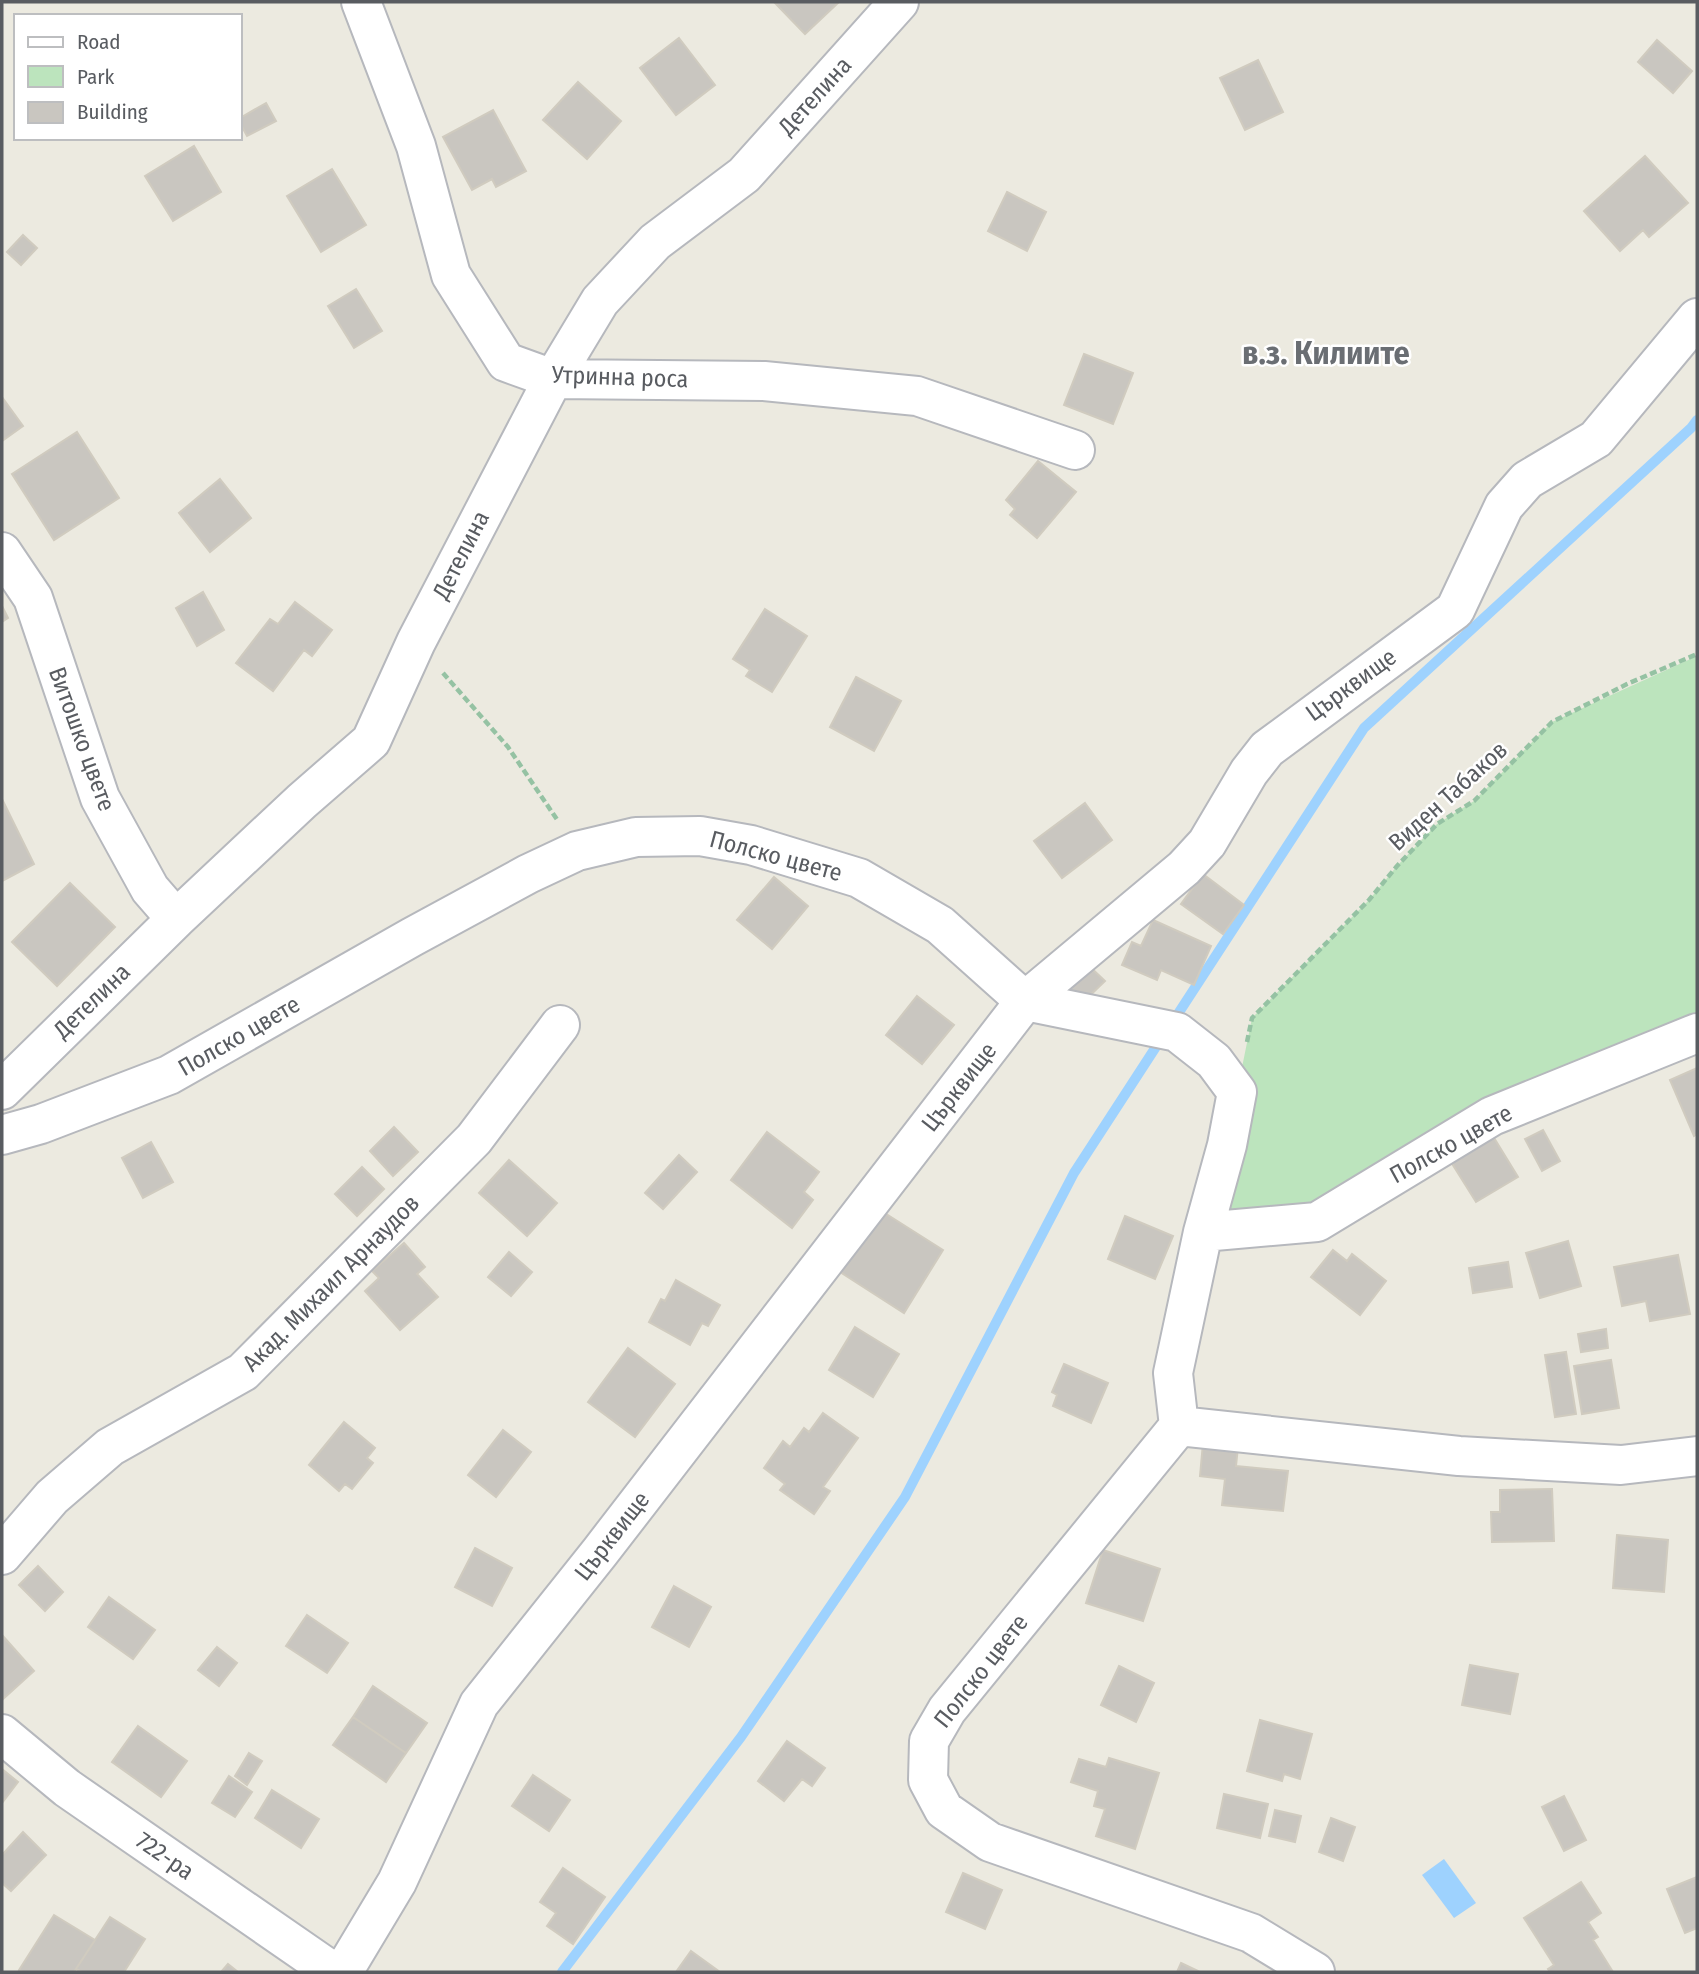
<svg xmlns="http://www.w3.org/2000/svg" width="1699" height="1974" viewBox="0 0 1699 1974" font-family="'Fira Sans Condensed',sans-serif">
  <style>
    .green { fill: #bce4bd }
    .water { fill: #9ed2fe }
    .lines { fill: none; stroke-linecap: round; stroke-linejoin: round }
    .stream { stroke: #9ed2fe; stroke-width: 10 }
    .building { fill: #c9c6c0; stroke: #d0cbbf; stroke-width: 2 }
    .minor-casing { stroke: #b6b8bd; stroke-width: 42 }
    .path { stroke: #95c2a3; stroke-width: 4.5; stroke-dasharray: 7 3.5; stroke-linecap: butt }
    .minor { stroke: #fff; stroke-width: 38 }
    .labels { text-anchor: middle; stroke-width: 5; stroke-linejoin: round; paint-order: stroke }
    .street-label { font-size: 24px; fill: #595c61; stroke: #fff }
    .district-label { font-size: 32px; font-weight: bold; fill: #6a6e73; stroke: #fff }
  </style>
  <rect width="100%" height="100%" fill="#eceae0"/>
  <path class="green" d="M1697,656v377l-380,189 -114,10 34,-140 15,-74 117,-118 28,-34 40,-42 37,-23 78,-79z"/>
  <path class="water" d="M1444,1859l32,44 -22,15 -32,-43z"/>
  <g class="lines">
    <path class="stream" d="M1172,1023l192,-295 327,-300 6,-8
      M562,1972l179,-235 164,-240 169,-324 89,-137"/>
  </g>
  <path class="building" d="M774,2h65l-34,32z
    M679,38l36,47 -39,30 -36,-47z
    M1657,40l35,31 -19,22 -35,-31z
    M1258,60l25,52 -38,18 -25,-52z
    M578,82l43,39 -34,38 -44,-39z
    M266,103l10,18 -29,15 -7,-13v-5z
    M493,110l33,61 -30,16 -4,-8 -20,11 -29,-53z
    M194,146l27,46 -48,29 -28,-45z
    M1645,156l43,47 -39,34 -6,-7 -23,21 -36,-40z
    M332,169l34,56 -45,27 -34,-56z
    M1007,192l39,20 -19,39 -39,-20z
    M23,235l14,13 -16,17 -14,-13z
    M356,289l26,42 -28,17 -26,-42z
    M1084,354l49,19 -20,51 -49,-19z
    M2,397l21,29 -21,15z
    M77,432l42,66 -65,42 -42,-66z
    M1038,461l38,31 -39,46 -27,-23 5,-6 -9,-9z
    M220,479l31,39 -41,34 -31,-39z
    M203,592l21,38 -27,16 -21,-38z
    M295,602l37,28 -20,26 -8,-6 -31,41 -37,-28 34,-44 8,5z
    M2,606l6,12 -6,4z
    M765,609l42,27 -35,56 -26,-16 4,-6 -17,-11z
    M856,677l45,24 -27,50 -44,-24z
    M2,799l32,65 -32,17z
    M1085,803l27,37 -50,38 -28,-37z
    M1203,874l41,31 -21,29 -42,-30z
    M774,877l34,29 -36,43 -35,-29z
    M70,883l45,44 -58,59 -45,-44z
    M1153,920l58,26 -17,39 -33,-15 -4,10 -35,-15 10,-23 9,4z
    M1087,964l18,17 -24,23 -17,-17z
    M917,996l37,29 -32,39 -36,-29z
    M1697,1068v66l-3,2 -24,-56z
    M394,1127l24,25 -25,24 -23,-25z
    M1488,1128l30,49 -42,25 -30,-48z
    M1543,1130l17,31 -18,10 -17,-32z
    M767,1132l52,40 -15,20 9,8 -21,28 -61,-48z
    M151,1142l22,40 -30,16 -21,-40z
    M679,1155l18,17 -34,37 -18,-16z
    M509,1160l48,43 -30,33 -48,-43z
    M362,1167l22,22 -27,27 -22,-22z
    M880,1210l63,40 -39,63 -64,-41z
    M1125,1216l48,20 -18,43 -47,-20z
    M1568,1241l13,45 -41,12 -14,-45z
    M404,1243l21,24 -8,7 21,23 -38,33 -35,-39 14,-13 -7,-7z
    M1333,1250l14,11 5,-7 34,27 -26,34 -49,-38z
    M509,1252l23,20 -21,24 -23,-19z
    M1678,1255l12,59 -40,7 -4,-20 -24,5 -8,-39z
    M1508,1262l4,25 -39,6 -4,-25z
    M676,1280l44,25 -12,21 -6,-3 -12,22 -41,-23 12,-23 4,2z
    M855,1327l44,27 -26,43 -44,-27z
    M1606,1329l2,19 -27,4 -3,-18z
    M628,1348l47,36 -40,53 -47,-35z
    M1566,1352l10,62 -21,3 -10,-62z
    M1611,1360l8,48 -37,6 -8,-48z
    M1064,1364l44,19 -17,40 -38,-17 4,-11 -5,-3z
    M823,1413l35,25 -35,49 7,4 -16,23 -34,-24 5,-6 -21,-16 19,-27 7,6 14,-19 5,4z
    M344,1422l31,26 -8,10 6,5 -21,26 -7,-5 -6,7 -30,-26z
    M503,1430l28,22 -35,45 -28,-22z
    M1203,1443l35,4 -2,19 52,5 -5,40 -61,-6 3,-26 -25,-3z
    M1552,1489l2,52 -62,1 -1,-30h9v-22z
    M1617,1535l51,5 -4,52 -51,-4z
    M475,1548l37,20 -20,38 -37,-19z
    M1103,1550l57,19 -17,52 -57,-18z
    M38,1566l25,26 -18,19 -26,-26z
    M674,1586l37,21 -22,40 -37,-20z
    M109,1597l46,33 -22,29 -45,-32z
    M307,1615l41,28 -21,30 -41,-27z
    M2,1635l32,36 -32,29z
    M217,1647l20,16 -18,23 -21,-16z
    M1470,1665l48,9 -8,40 -48,-9z
    M1119,1666l35,17 -18,39 -35,-17z
    M373,1686l54,37 -21,30 -53,-36z
    M353,1717l53,36 -20,29 -53,-37z
    M1260,1720l52,14 -12,45 -16,-5 -2,7 -35,-10z
    M138,1726l49,35 -26,36 -49,-35z
    M787,1741l38,27 -13,18 -10,-7 -18,22 -26,-20z
    M249,1753l13,8 -15,24 -12,-9z
    M1109,1758l50,15 -24,76 -39,-13 9,-27 -11,-3 4,-15 -27,-9 8,-23 27,8z
    M2,1769l16,13 -16,21z
    M533,1775l37,25 -21,31 -37,-25z
    M229,1776l23,16 -17,25 -23,-14z
    M272,1790l47,29 -18,29 -46,-30z
    M1224,1794l44,10 -8,34 -43,-10z
    M1564,1796l22,44 -22,11 -22,-44z
    M1275,1810l26,6 -6,26 -26,-6z
    M1331,1818l24,9 -12,34 -24,-9z
    M23,1832l23,23 -35,36 -9,-8v-28z
    M563,1868l42,29 -32,47 -26,-18 9,-13 -16,-11z
    M963,1873l39,17 -17,39 -39,-17z
    M1697,1877v51l-12,5 -18,-44z
    M1581,1882l20,31 -13,9 10,15 -5,3 20,32h-63l-2,-3 6,-4 -30,-47z
    M54,1915l41,25 -21,32h-51l-4,-2z
    M110,1917l35,22 -21,33h-42l-6,-3z
    M691,1951l29,21h-44z
    M1181,1963l19,9h-23z
    M228,1964l10,8h-17z"/>
  <g class="lines">
    <defs>
      <path id="minor" d="M361,2l55,144 35,129 55,87 47,17 211,2 153,15 158,54
        M2,552l31,46 67,200 50,91 26,30
        M2,1090l174,-171 126,-118 69,-60 45,-99 137,-263 47,-78 55,-59 89,-67 155,-173
        M2,1135l39,-11 128,-49 243,-138 116,-63 49,-23 59,-14 64,-1 51,9 108,33 81,47 85,76 152,31 37,29 23,31 -10,53 -24,87 -30,141 6,53 -232,284 -18,31 -1,39 16,30 46,32 261,91 64,39
        M1203,1232l114,-10 175,-106 205,-83
        M1179,1426l280,30 162,9 76,-9
        M2,1555l50,-58 58,-50 133,-75 231,-233 86,-114
        M2,1734l65,54 266,184
        M343,1972l54,-90 82,-178 121,-152 425,-551 159,-133 23,-25 42,-71 18,-23 188,-139 49,-104 23,-26 69,-41 101,-121"/>
    </defs>
    <use href="#minor" class="minor-casing"/>
    <path class="path" d="M443,673l65,74 50,74
      M1247,1042l5,-24 117,-118 28,-34 40,-42 37,-23 78,-79 75,-38 70,-30"/>
    <use href="#minor" class="minor"/>
  </g>
  <g class="labels">
    <g class="street-label">
      <text transform="translate(815 96) rotate(-48)" y="8">Детелина</text>
      <text transform="translate(620 377) rotate(2)" y="8">Утринна роса</text>
      <text transform="translate(461 555) rotate(-63)" y="8">Детелина</text>
      <text transform="translate(1351 685) rotate(-36)" y="8">Църквище</text>
      <text transform="translate(82 739) rotate(70)" y="8">Витошко цвете</text>
      <text transform="translate(1448 796) rotate(-42)" y="8">Виден Табаков</text>
      <text transform="translate(776 856) rotate(15)" y="8">Полско цвете</text>
      <text transform="translate(92 1001) rotate(-44)" y="8">Детелина</text>
      <text transform="translate(239 1036) rotate(-30)" y="8">Полско цвете</text>
      <text transform="translate(959 1087) rotate(-52)" y="8">Църквище</text>
      <text transform="translate(1451 1144) rotate(-29)" y="8">Полско цвете</text>
      <text transform="translate(331 1283) rotate(-45)" y="8">Акад. Михаил Арнаудов</text>
      <text transform="translate(612 1536) rotate(-52)" y="8">Църквище</text>
      <text transform="translate(981 1671) rotate(-52)" y="8">Полско цвете</text>
      <text transform="translate(165 1856) rotate(35)" y="8">722-ра</text>
    </g>
    <g class="district-label">
      <text x="1326" y="364">в.з. Килиите</text>
    </g>
  </g>
  <rect width="1699" height="1974" fill="none" stroke="#595c61" stroke-width="7"/>
  <rect x="14" y="14" width="228" height="126" fill="#ffffff" stroke="#bdbec0" stroke-width="2"/>
  <rect x="28" y="37" width="35" height="10" fill="#ffffff" stroke="#bdbec0" stroke-width="2"/>
  <text x="77" y="49" font-size="21" fill="#595c61">Road</text>
  <rect x="28" y="66" width="35" height="21" fill="#bce4bd" stroke="#bdbec0" stroke-width="2"/>
  <text x="77" y="84" font-size="21" fill="#595c61">Park</text>
  <rect x="28" y="102" width="35" height="21" fill="#c9c6c0" stroke="#bdbec0" stroke-width="2"/>
  <text x="77" y="119" font-size="21" fill="#595c61">Building</text>
</svg>
